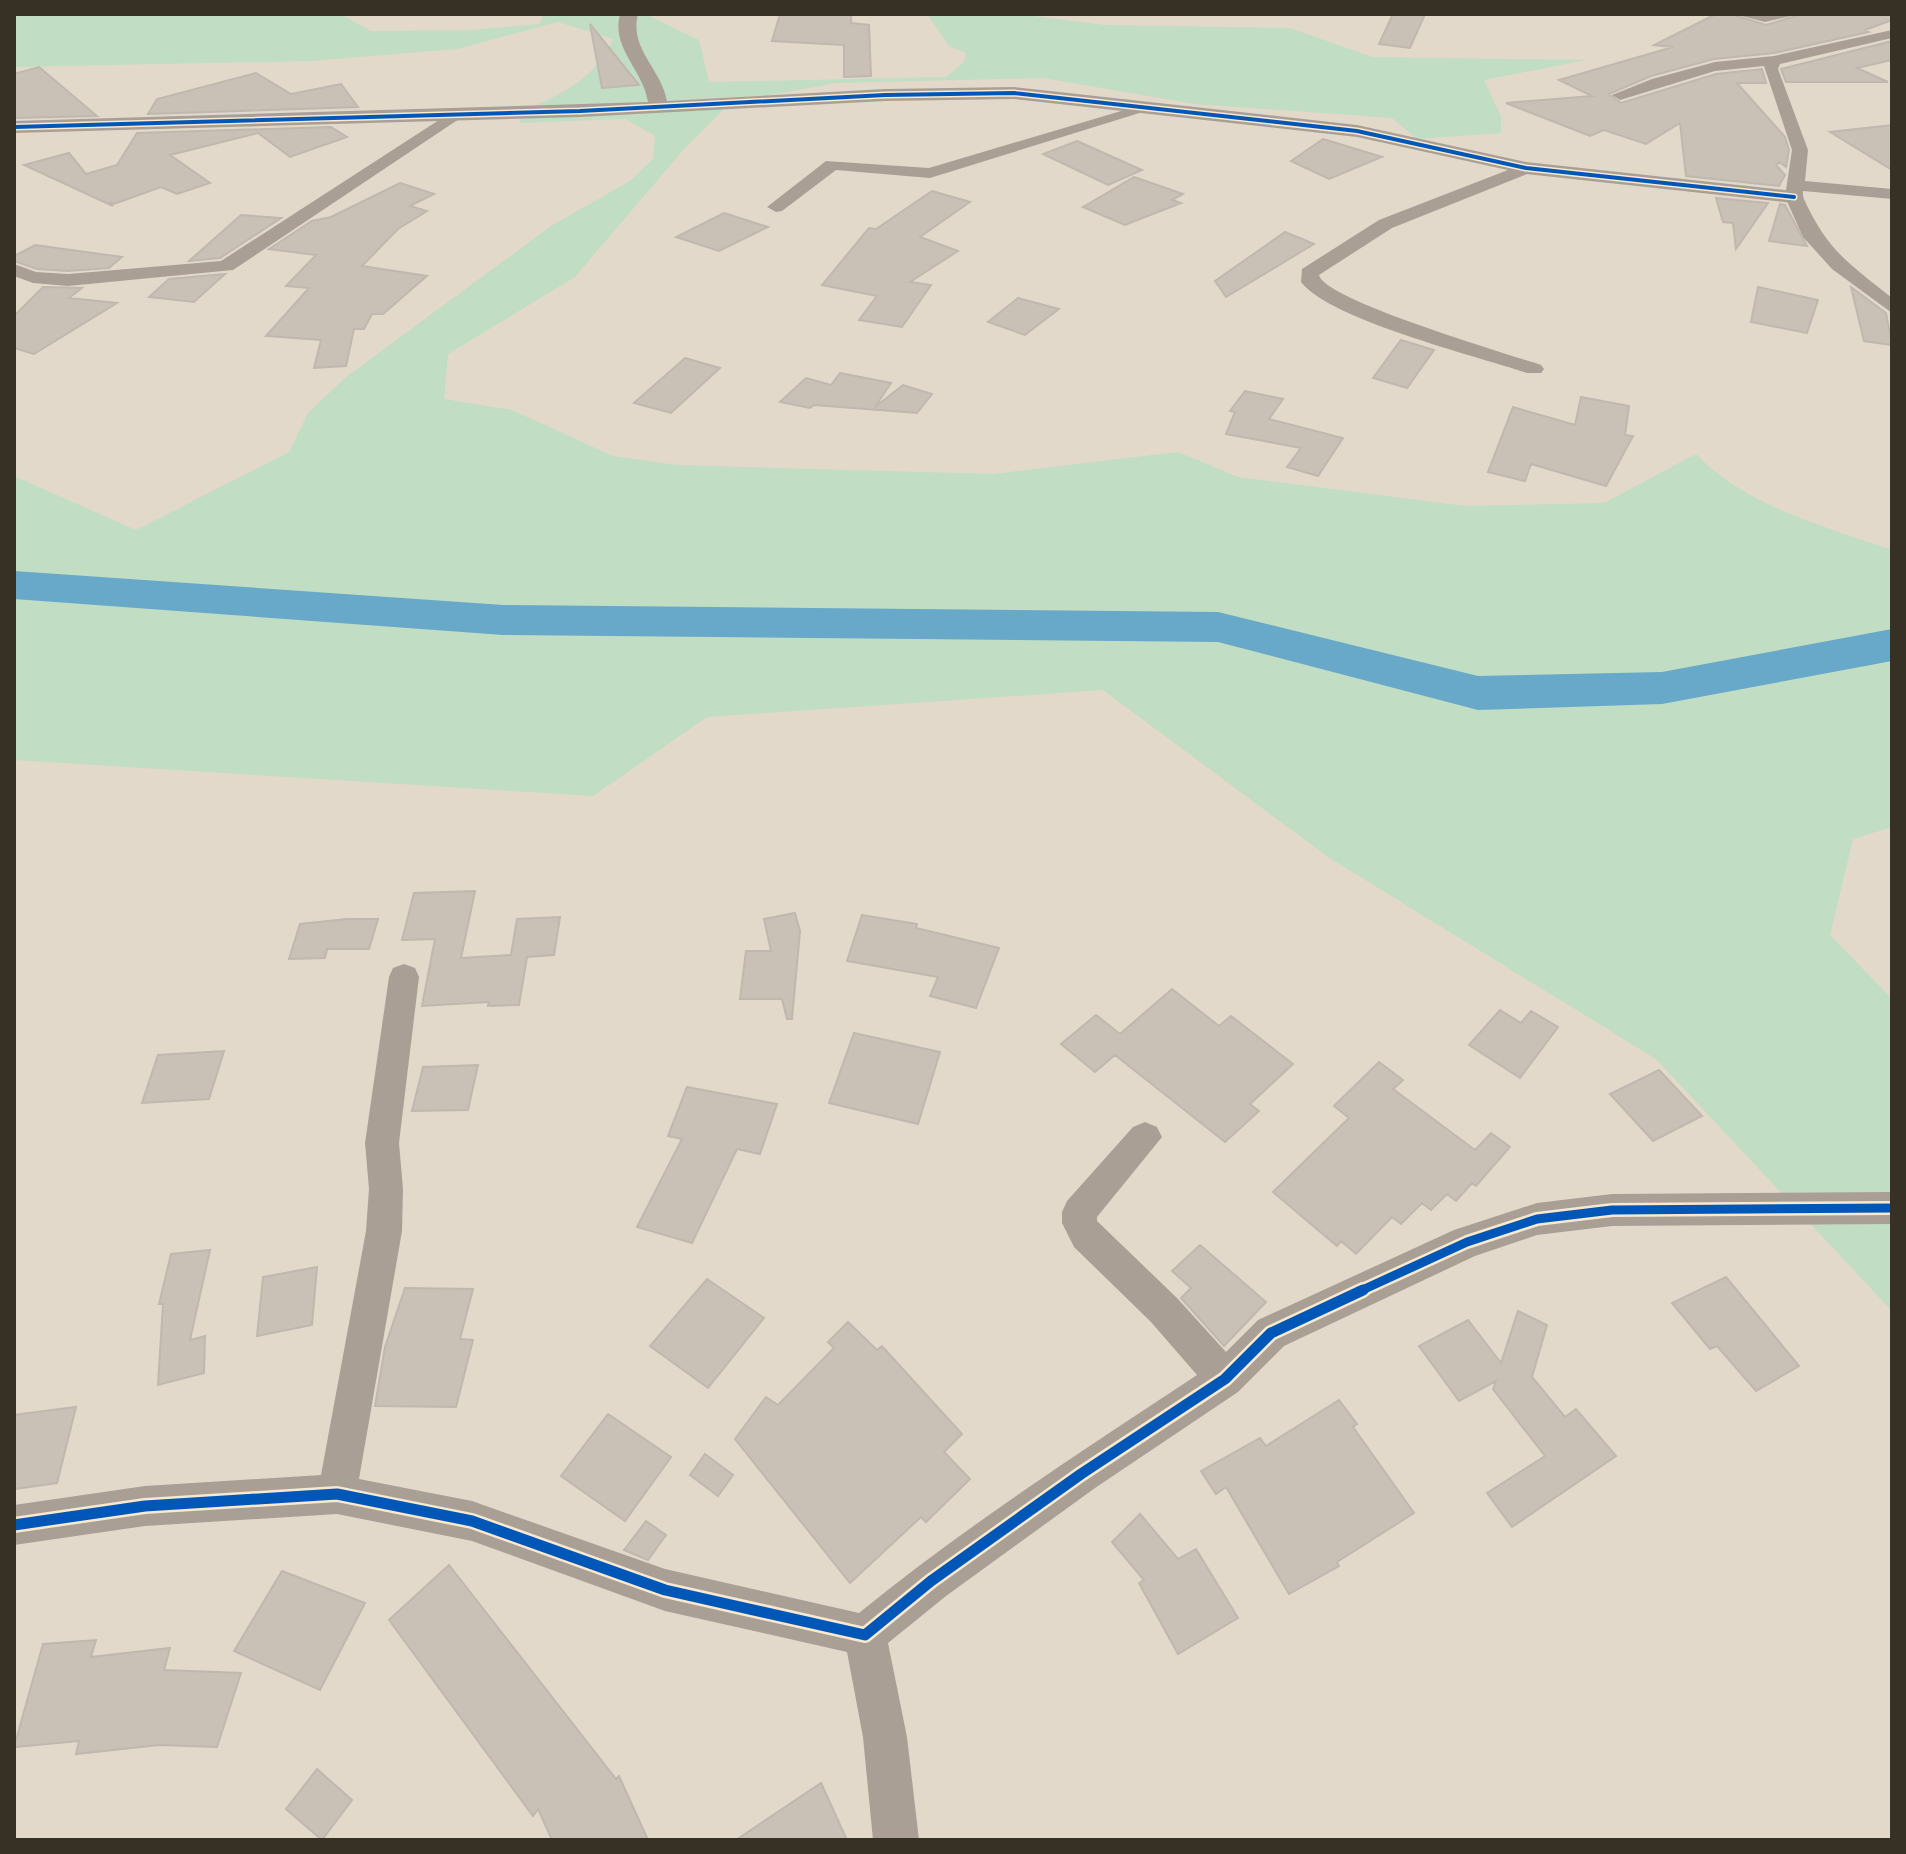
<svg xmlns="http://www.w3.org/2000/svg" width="1906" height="1854" viewBox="0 0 1906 1854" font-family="Manrope,sans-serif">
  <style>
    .green { fill: #c1ddc3 }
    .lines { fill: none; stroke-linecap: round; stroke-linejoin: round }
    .river { fill: #68a8c8; fill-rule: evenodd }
    .building { fill: #c9c1b6; stroke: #c0b8ae; stroke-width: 2 }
    .minor { fill: #aa9f95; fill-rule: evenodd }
    .tertiary { fill: #aa9f95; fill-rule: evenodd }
    .cycleway-far2-casing { stroke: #f9e9cf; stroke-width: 7 }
    .cycleway-far1-casing { stroke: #f9e9cf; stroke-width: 14 }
    .cycleway-casing { stroke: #f9e9cf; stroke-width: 16 }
    .cycleway-far2 { stroke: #0057b8; stroke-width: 4 }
    .cycleway-far1 { stroke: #0057b8; stroke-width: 9 }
    .cycleway { stroke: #0057b8; stroke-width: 11 }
  </style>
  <rect width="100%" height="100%" fill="#e2d9cb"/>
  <path class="green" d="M14,14h326l31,17 101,-1 68,-6 3,-10h102l54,26 10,42 237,-5 18,-15 2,-9 -17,-7 -22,-32h90l88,11 185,3 82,29 214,3 -102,20 17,36v17l-84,6 -25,-21 -197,-14 -152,-26 -207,5 -105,19 -47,47 -109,128 -127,77 -4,45 68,11 101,46 64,9 316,9 185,-22 60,25 227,29 139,-3 92,-49c49,52 130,73 196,96v277l-39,12 -23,96 62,64v312l-236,-252 -328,-202 -225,-167 -396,27 -114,79 -579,-36v-284l122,54 153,-78 19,-39 38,-36 205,-151 79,-45 23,-22 2,-23 -29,-17 -106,4 1,-12c39,-15 74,-32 92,-72l-55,-17 -101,27 -146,12 -297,6z"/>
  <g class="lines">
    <path class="river" d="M14,571l489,34 715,7 260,64 184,-4 230,-43v32l-230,43 -184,6 -260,-68 -715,-7 -489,-36z"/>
  </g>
  <path class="building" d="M780,14h71v9l18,2 2,51 -27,1v-32l-72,-4z
    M1393,14h32l-15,34 -31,-4z
    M1716,14h15l35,11 36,-11h90v6l-27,10 4,2 -95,21 -60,6 -63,17 -42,18 12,9 95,-29 46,-5 4,14h-29l48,54 4,13 -3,17 -7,-5 -3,3 9,10 -6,11 -93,-10 -6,-53 -34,21 -42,-14 -14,6 -84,-33 86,-7 -33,-16 114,-33 -19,-2z
    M590,24l49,61 -37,3z
    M1892,41v19l-35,8 31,14h-102l-5,-13z
    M39,67l58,49 -83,2v-44z
    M256,73l35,21 50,-10 17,23 -210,7 9,-15z
    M1892,125v45l-62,-38z
    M331,127l16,10 -57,20 -32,-24 -88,22 40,28 -33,11 -16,-7 -47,17 -4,-2 3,4 -89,-41 45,-12 17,21 31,-9 20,-32z
    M1323,139l59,18 -53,22 -38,-18z
    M1077,141l65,29 -34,15 -65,-31z
    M1134,177l49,17 -11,6 9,3 -56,22 -42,-18z
    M400,183l34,11 -24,12 17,5 -29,18 -36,37 65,10 -44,38h-11l-8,15h-10l-8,37 -32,2 7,-28 -55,-4 43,-48 -23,-2 30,-31 -47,-6 43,-28 19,-4z
    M932,191l38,11 -50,35 38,14 -48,31 21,3 -29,42 -43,-7 18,-24 -55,-11 47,-57 7,1z
    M1716,198l52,5 -32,46 -3,-26 -10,-1z
    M1780,204l5,1 22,41 -38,-5z
    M724,213l44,14 -49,24 -43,-14z
    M241,215l40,3 -61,40 -31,3z
    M1285,232l29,12 -88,53 -11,-16z
    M35,245l87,12 -13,11 -41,3 -31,-2 -23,-8v-5z
    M225,274l-31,28 -45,-5 20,-18z
    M43,287l39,1 -13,10 48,5 -83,51 -20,-6v-32z
    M1758,287l60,13 -11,33 -56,-11z
    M1851,287l35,26 6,32 -28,-4z
    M1018,298l11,3 30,8 -34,26 -37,-13z
    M1401,340l33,10 -27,38 -34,-10z
    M685,358l35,10 -49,45 -37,-10z
    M840,373l51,10 -16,24 28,-22 29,9 -15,19 -103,-8 -4,3 -30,-6 26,-24 25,7z
    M1245,391l38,8 -14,20 74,19 -25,38 -31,-9 14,-19 -75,-14 9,-22 -5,-1z
    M1581,397l48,9 -4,29 8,1 -27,50 -75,-22 -6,17 -37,-9 25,-65 62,18z
    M475,891l-14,67 50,-3 6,-36 43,-2 -6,38 -27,2 -8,48 -31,1 1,-4 -67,4 13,-67 -33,1 12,-47z
    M795,913l5,18 -8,88h-5l-5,-20h-42l6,-48h25l-7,-32z
    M862,915l55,9 -1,4 83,20 -23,60 -46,-12 8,-19 -91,-16z
    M347,919h31l-9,30h-42l-2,9 -36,1 11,-35z
    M1172,989l47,37 12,-10 62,48 -43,40 9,7 -34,31 -110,-87 -20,17 -34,-28 35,-29 24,19z
    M1500,1010l21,13 10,-12 27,16 -38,51 -51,-33z
    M854,1033l86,19 -22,72 -89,-21z
    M224,1051l-15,48 -67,4 16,-48z
    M1379,1062l24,18 -10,9 82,61 16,-17 19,14 -34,39 -4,-3 -16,18 -9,-7 -16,16 -9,-7 -21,21 -9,-7 -36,37 -15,-13 -4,5 -64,-54 76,-74 -15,-12z
    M478,1065l-10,45 -56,1 11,-44z
    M1659,1070l43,46 -49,25 -43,-47z
    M687,1087l90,17 -17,50 -23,-5 -45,94 -55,-16 45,-88 -14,-3z
    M1200,1245l66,57 -42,44 -43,-48 10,-10 -19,-17z
    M210,1250l-20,90 15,-4 -1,37 -46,12 5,-81h-4l12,-50z
    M317,1267l-5,58 -55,11 6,-59z
    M1726,1277l73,89 -43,25 -39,-45 -7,3 -38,-46z
    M707,1279l57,39 -56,70 -58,-42z
    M405,1288l68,1 -13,50 13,1 -17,67 -81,-1 10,-59z
    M1518,1311l29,14 -15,52 33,40 11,-8 40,47 -104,71 -25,-34 58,-37 -52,-67 3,-8 -37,20 -40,-55 49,-26 33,43z
    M848,1322l29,28 5,-4 80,88 -18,18 26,27 -44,43 -5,-5 -71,66 -115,-144 31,-42 12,8 56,-57 -6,-6z
    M1339,1400l18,24 -4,3 61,86 -77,49 2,4 -50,28 -63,-107 -10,7 -15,-23 59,-33 6,8z
    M76,1407l-19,76 -43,6v-74z
    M608,1414l63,43 -46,64 -64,-45z
    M705,1454l28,21 -15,21 -28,-21z
    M1140,1514l38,45 18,-10 42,69 -60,36 -39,-71 5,-3 -32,-38z
    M646,1521l20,14 -18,25 -24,-10z
    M449,1565l167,214 3,-3 29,64h-96l-14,-31 -5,7 -144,-196z
    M282,1571l83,32 -45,87 -86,-39z
    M96,1640l-5,17 79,-9 -6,22 77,3 -24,74 -58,-2 -83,9 3,-13 -65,6 29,-103z
    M317,1769l35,31 -30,40 -36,-31z
    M821,1783l26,57h-111z"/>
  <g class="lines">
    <path class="minor" d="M1734,14h65l-34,8z
      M1892,30v8l-112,26 -2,5 30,81 -3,31 87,8v10l-89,-8v6c24,53 44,65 89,101v15l-60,-44 -29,-32 -18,-40 7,-47 -28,-84 -49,5 -95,29 -8,-5 40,-16 63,-17 59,-6z
      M1148,103l14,3 -232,72 -94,-8 -54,41 -6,1 -9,-5 59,-46 103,7z
      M456,109l8,5 -2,3 -229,153 -165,16 -35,-3 -19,-7v-12l22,8 32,2 153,-13z
      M1526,163l6,1v8l-140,56 -73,47c5,25 189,79 222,90l3,4 -3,4h-14c-50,-17 -197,-53 -226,-91l1,-13 77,-49z
      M404,964l11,4 4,9 -20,166 4,46 -1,42 -43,248 113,22 193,68 194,44c107,-87 223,-162 338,-238l-46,-53 -77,-75 -12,-24v-11l5,-11 66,-74 12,-5 12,5 5,10 -65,80v4l80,77 49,54 32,-32 196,-90 83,-27 75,-9 280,-2v32l-280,2 -75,9 -62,21 -191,90 -46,46 -143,96 -149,108 -58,47 19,94 12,103h-46l-10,-103 -16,-85 -182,-41 -193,-70 -135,-27 -192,12 -131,19v-40l131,-19 176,-11 45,-244 3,-42 -4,-46 24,-166 4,-9z"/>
    <path class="tertiary" d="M620,14h18c-9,35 23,54 29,87l218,-12 129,-2 343,38 169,37 268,29 10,6 -10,6 -268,-29 -169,-37 -343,-38 -129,2 -305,16 -566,16v-12l634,-19c-5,-33 -37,-53 -28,-88z"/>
    <defs>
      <path id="cycleway-far2" d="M14,127l566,-16 305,-16 129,-2 343,38 169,37 268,29"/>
      <path id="cycleway-far1" d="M1358,1292l109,-50 70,-23 75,-9 280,-2"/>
      <path id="cycleway" d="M14,1525l131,-19 192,-12 135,27 193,69 200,45 66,-54 150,-107 144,-95 46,-46 92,-43"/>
    </defs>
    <use href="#cycleway-far2" class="cycleway-far2-casing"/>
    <use href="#cycleway-far1" class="cycleway-far1-casing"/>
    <use href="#cycleway" class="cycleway-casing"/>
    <use href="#cycleway-far2" class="cycleway-far2"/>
    <use href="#cycleway-far1" class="cycleway-far1"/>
    <use href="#cycleway" class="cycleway"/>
  </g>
  <rect width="1906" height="1854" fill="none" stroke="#363025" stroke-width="32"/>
</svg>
